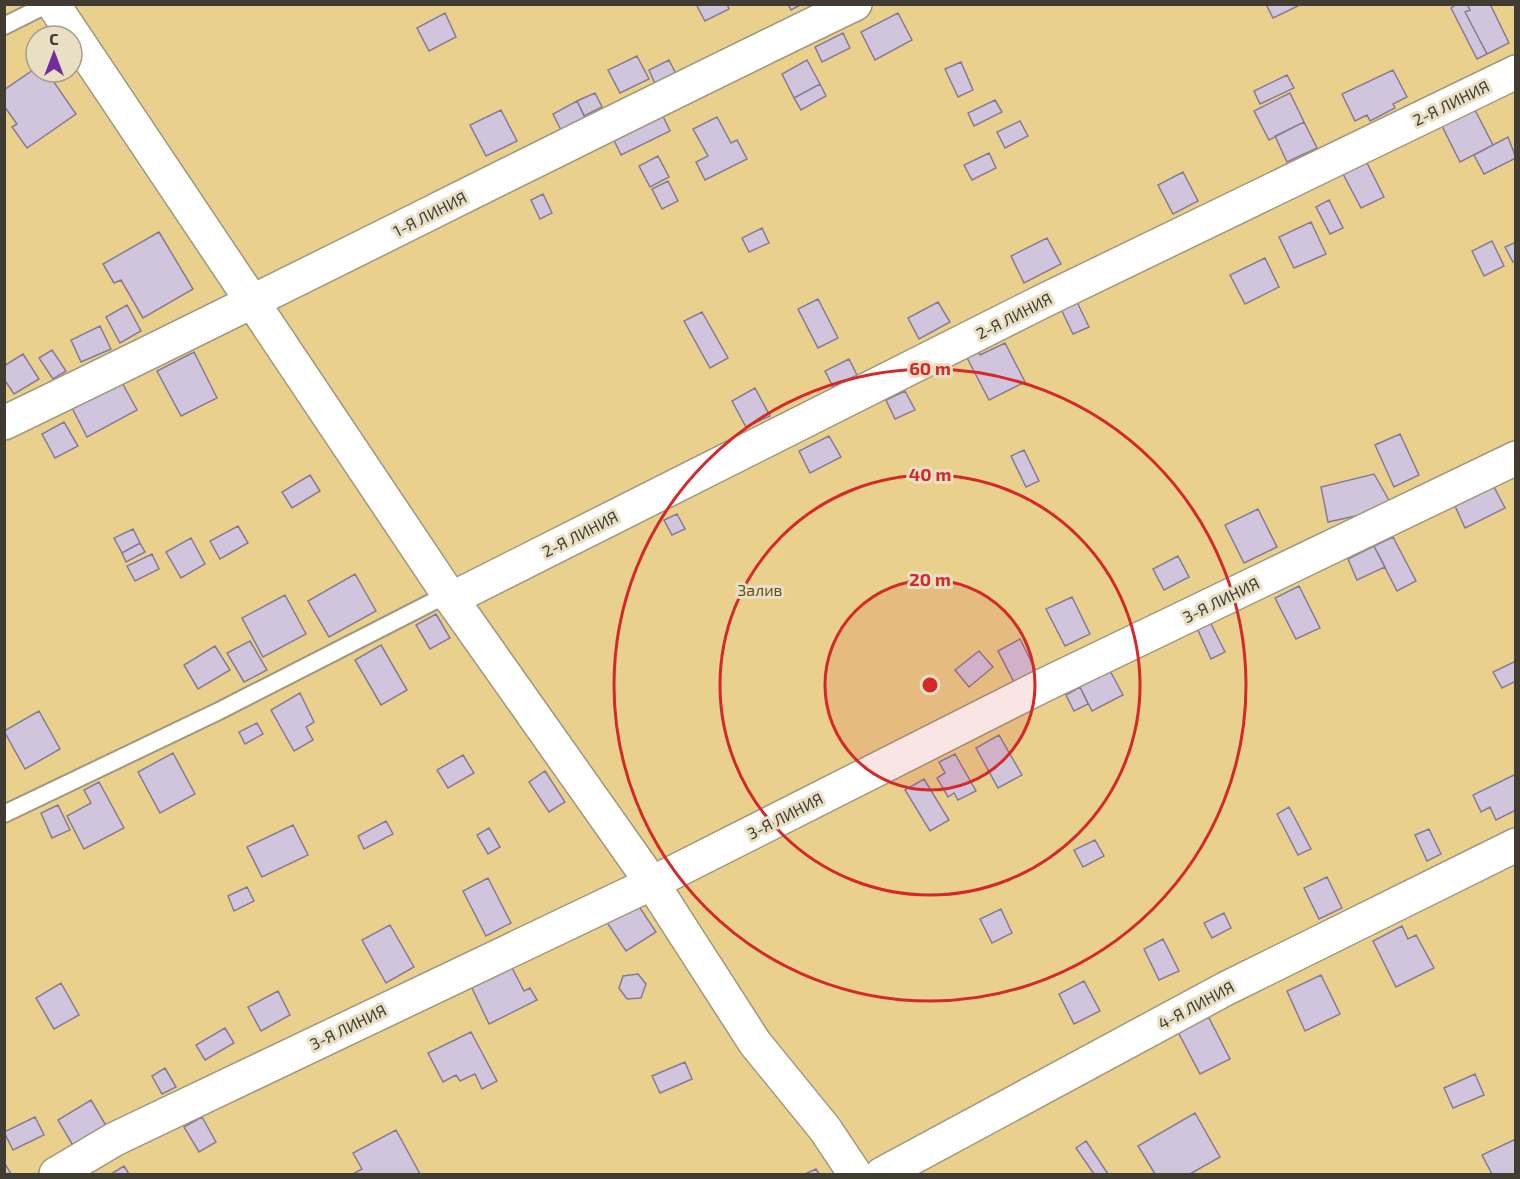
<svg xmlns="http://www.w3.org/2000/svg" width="1520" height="1179" viewBox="0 0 1520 1179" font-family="'Exo 2',sans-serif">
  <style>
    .green { fill: #e9d08d; fill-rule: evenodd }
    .building { fill: #d1c4dd; stroke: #877b92; stroke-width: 1.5 }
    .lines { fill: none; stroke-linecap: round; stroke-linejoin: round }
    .lane-casing { stroke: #a0977e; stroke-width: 20 }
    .street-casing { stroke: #a0977e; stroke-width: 36 }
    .lane { stroke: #fff; stroke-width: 16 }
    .street { stroke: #fff; stroke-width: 33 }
    .ring { fill: none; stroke: #d62828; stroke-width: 3 }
    .labels { text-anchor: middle; stroke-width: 6; stroke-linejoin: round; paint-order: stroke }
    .street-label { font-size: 16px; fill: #403c31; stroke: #e9dfc4 }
    .park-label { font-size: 16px; fill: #63501b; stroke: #e9dfc4 }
    .centre { fill: #d62828; stroke: #e9dfc4; stroke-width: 3 }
    .ring-label { font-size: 18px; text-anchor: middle; font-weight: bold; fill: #d62828; stroke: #e9dfc4; stroke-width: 6; stroke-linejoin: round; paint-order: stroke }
  </style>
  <rect width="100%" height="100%" fill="#e9dfc4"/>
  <path class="green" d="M5,5h1510v1169h-1510zM36,36h36v36h-36z"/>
  <path class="building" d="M696,4h31l2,5 -24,12z
    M788,4h14l-11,6z
    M1266,4h34v1l-27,13z
    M1457,4h10l3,6 -5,2 22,42 -10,5 -26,-51z
    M1467,4h23l19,39 -22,11 -22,-42 5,-2z
    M445,13l11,24 -27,14 -12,-23z
    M898,13l14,27 -37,20 -14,-28z
    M843,33l7,15 -28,14 -7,-15z
    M637,56l12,23 -29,14 -12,-23z
    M669,60l8,16 -21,10 -7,-16z
    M807,60l13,24 -26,14 -12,-24z
    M961,62l12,28 -15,7 -13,-28z
    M36,68v4h11l29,42 -49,34 -15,-21 5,-3 -13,-18v-16z
    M1393,70l14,27 -14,7 2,4 -25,13 -3,-6 -12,6 -13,-27z
    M1287,75l7,13 -34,16 -6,-13z
    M820,84l6,12 -25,14 -7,-12z
    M595,93l7,14 -18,9 -7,-15z
    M1290,93l14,29 -35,18 -15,-29z
    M995,100l7,12 -28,14 -6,-13z
    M577,101l9,18 -24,13 -9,-18z
    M501,110l16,31 -31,15 -16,-31z
    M1475,110l18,35 -33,17 -18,-36z
    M662,114l8,17 -49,24 -8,-17z
    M717,117l14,26 6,-3 10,19 -42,21 -9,-18 12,-6 -15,-27z
    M1020,121l8,15 -23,12 -8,-16z
    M1304,122l13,26 -30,14 -12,-26z
    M1508,137l8,21 -32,16 -10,-19z
    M989,153l7,15 -24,12 -8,-15z
    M658,156l11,21 -19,10 -11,-21z
    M1366,161l18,36 -23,11 -19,-36z
    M1183,172l15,29 -25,13 -15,-29z
    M668,181l10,20 -16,8 -10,-20z
    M543,194l9,19 -12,6 -9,-19z
    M1329,200l14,28 -13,6 -14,-27z
    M1311,222l15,32 -32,14 -15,-31z
    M762,228l7,15 -20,9 -7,-14z
    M159,232l34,57 -50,29 -22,-38 -7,3 -11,-19z
    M1047,238l14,26 -37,19 -13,-27z
    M1492,241l12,25 -20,10 -12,-25z
    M1516,242v19l-3,1 -8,-15z
    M1265,258l14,29 -34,17 -15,-29z
    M818,299l20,39 -20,10 -20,-39z
    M1076,300l13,27 -16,7 -13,-27z
    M938,302l12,20 -31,17 -11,-21z
    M127,305l14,26 -21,12 -14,-26z
    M702,312l26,46 -18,10 -26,-47z
    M100,326l11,23 -30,13 -10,-22z
    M1005,343l20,39 -36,18 -25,-48 12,-5 4,8z
    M52,350l14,21 -13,8 -14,-21z
    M194,352l23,46 -36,18 -24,-45z
    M23,354l16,25 -25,15 -10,-15v-13z
    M849,359l8,16 -24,12 -8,-16z
    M120,379l17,31 -50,27 -16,-31z
    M755,388l15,28 -24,11 -14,-26z
    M905,391l10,19 -20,9 -9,-19z
    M64,422l14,24 -23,12 -13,-24z
    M1400,434l19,41 -25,12 -19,-42z
    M829,436l12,21 -31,16 -11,-22z
    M1024,450l15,31 -13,6 -15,-31z
    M1374,474l16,28 -21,11 -41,9 -7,-35z
    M310,475l10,16 -28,17 -10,-16z
    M1494,487l11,21 -40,20 -10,-22z
    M1258,509l19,38 -33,16 -19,-38z
    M677,514l8,15 -13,6 -8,-15z
    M238,526l10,17 -28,16 -10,-18z
    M133,529l7,14 -18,10 -8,-15z
    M1393,537l23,44 -19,10 -23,-45z
    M191,538l14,26 -24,14 -15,-26z
    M140,543l5,9 -19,10 -4,-9z
    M1374,546l11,21 -28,13 -9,-21z
    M152,554l7,15 -24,12 -8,-15z
    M1178,556l11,21 -25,13 -11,-21z
    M355,574l21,37 -47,26 -21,-36z
    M1299,586l21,42 -24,11 -21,-41z
    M285,595l21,39 -43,23 -21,-39z
    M1072,597l18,37 -25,12 -19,-37z
    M436,614l14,24 -20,11 -14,-24z
    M1210,622l15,30 -14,7 -14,-31z
    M1020,639l16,32 -22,11 -16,-31z
    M250,641l17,29 -23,12 -17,-29z
    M381,645l26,45 -26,15 -26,-45z
    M215,646l15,24 -32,19 -14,-24z
    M979,651l14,16 -24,20 -14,-17z
    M1516,661v20l-14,7 -9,-16z
    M1109,669l14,26 -31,16 -13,-26z
    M1080,687l8,17 -14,7 -8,-16z
    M300,693l14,29 -8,5 7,13 -19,11 -23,-41z
    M39,711l21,38 -35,20 -21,-38z
    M257,723l6,11 -18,10 -6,-12z
    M999,735l23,40 -24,13 -22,-40z
    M173,753l22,41 -35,19 -22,-41z
    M955,754l21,37 -18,9 -4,-7 -6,4 -11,-19 8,-5 -6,-11z
    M463,755l11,18 -26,15 -11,-18z
    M545,771l20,31 -16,10 -20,-30z
    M1516,774v36l-20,10 -6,-13 -9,5 -8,-17z
    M924,779l25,41 -19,11 -25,-41z
    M99,782l25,46 -40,21 -17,-33 24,-13 -7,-13z
    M58,805l12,25 -18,8 -11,-25z
    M1289,807l22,42 -13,6 -21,-41z
    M386,821l7,13 -29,15 -6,-13z
    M293,825l15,30 -46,22 -15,-30z
    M489,828l11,19 -12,7 -11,-19z
    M1429,829l12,25 -14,7 -12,-26z
    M1095,840l9,16 -21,11 -9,-17z
    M1327,877l15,31 -23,11 -15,-31z
    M488,878l23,45 -25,13 -23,-45z
    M247,887l7,14 -20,10 -6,-15z
    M636,902l20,30 -30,19 -20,-30z
    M1001,909l11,24 -20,10 -12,-24z
    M1224,913l7,15 -19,10 -8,-15z
    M390,925l24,42 -28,16 -24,-43z
    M1402,926l6,13 8,-4 18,33 -38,19 -23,-46z
    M1163,939l16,32 -20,9 -15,-31z
    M511,966l13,25 6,-3 7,12 -48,24 -18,-38z
    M638,974l8,10 -5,14 -14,1 -8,-11 4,-12z
    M1321,975l19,39 -35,17 -18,-40z
    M1084,981l16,30 -26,13 -15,-30z
    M61,983l18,32 -25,14 -18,-31z
    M278,991l12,24 -29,16 -13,-24z
    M1208,1016l22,43 -30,15 -22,-42z
    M225,1028l9,15 -29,17 -9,-15z
    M471,1032l26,49 -15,8 -7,-15 -15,7 -4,-6 -13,7 -15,-29z
    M685,1062l7,17 -32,14 -8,-17z
    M165,1068l11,19 -14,7 -10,-18z
    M1475,1074l9,21 -31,13 -9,-20z
    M91,1100l17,29 -33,20 -17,-29z
    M1195,1113l25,44 -30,17h-35l-17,-28z
    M35,1117l9,18 -31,15 -9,-18z
    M202,1117l14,25 -17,10 -15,-25z
    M396,1130l24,44h-67l9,-5 -9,-16z
    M1516,1139v35h-24l-10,-19z
    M1086,1141l22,33h-14l-18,-26z
    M4,1162l7,12h-7z
    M124,1166l5,8h-18z
    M816,1169l3,5h-14z"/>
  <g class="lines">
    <defs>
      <path id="lane" d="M4,26l44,-22
        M4,814l215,-103 229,-117"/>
      <path id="street" d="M53,4l395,590 204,289 103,160 70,86 30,45
        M4,423c285,-137 566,-282 851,-419
        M451,599l592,-298 473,-229
        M56,1174l59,-35 537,-256 390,-197 474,-228
        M882,1174l343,-185 291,-144"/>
    </defs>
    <use href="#lane" class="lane-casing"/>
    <use href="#street" class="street-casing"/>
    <use href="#lane" class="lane"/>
    <use href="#street" class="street"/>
  </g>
  <circle cx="930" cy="685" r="105" fill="#d62828" fill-opacity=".12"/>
  <g class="ring">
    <circle cx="930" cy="685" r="105"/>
    <circle cx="930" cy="685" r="210"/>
    <circle cx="930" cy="685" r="316"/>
  </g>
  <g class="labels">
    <g class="street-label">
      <text transform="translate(1451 103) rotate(-26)" y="6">2-Я ЛИНИЯ</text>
      <text transform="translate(430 214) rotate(-27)" y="6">1-Я ЛИНИЯ</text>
      <text transform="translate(1014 316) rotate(-27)" y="6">2-Я ЛИНИЯ</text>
      <text transform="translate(580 534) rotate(-27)" y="6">2-Я ЛИНИЯ</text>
      <text transform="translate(1221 600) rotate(-26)" y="6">3-Я ЛИНИЯ</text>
      <text transform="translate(785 816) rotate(-27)" y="6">3-Я ЛИНИЯ</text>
      <text transform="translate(1196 1005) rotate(-28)" y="6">4-Я ЛИНИЯ</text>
      <text transform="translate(348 1027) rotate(-26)" y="6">3-Я ЛИНИЯ</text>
    </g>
    <g class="park-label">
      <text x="760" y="596">Залив</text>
    </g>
  </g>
  <circle cx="930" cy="685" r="9" class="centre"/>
  <g class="ring-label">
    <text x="930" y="375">60 m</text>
    <text x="930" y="481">40 m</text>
    <text x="930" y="586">20 m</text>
  </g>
  <rect width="1520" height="1179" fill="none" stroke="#403c31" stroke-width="12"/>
  <g transform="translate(54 54)"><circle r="28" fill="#e9dfc4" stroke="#a59e89" stroke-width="1.5"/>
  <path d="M0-4.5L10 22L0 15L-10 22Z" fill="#732da1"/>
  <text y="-9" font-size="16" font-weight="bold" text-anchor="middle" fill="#403c31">С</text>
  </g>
</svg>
